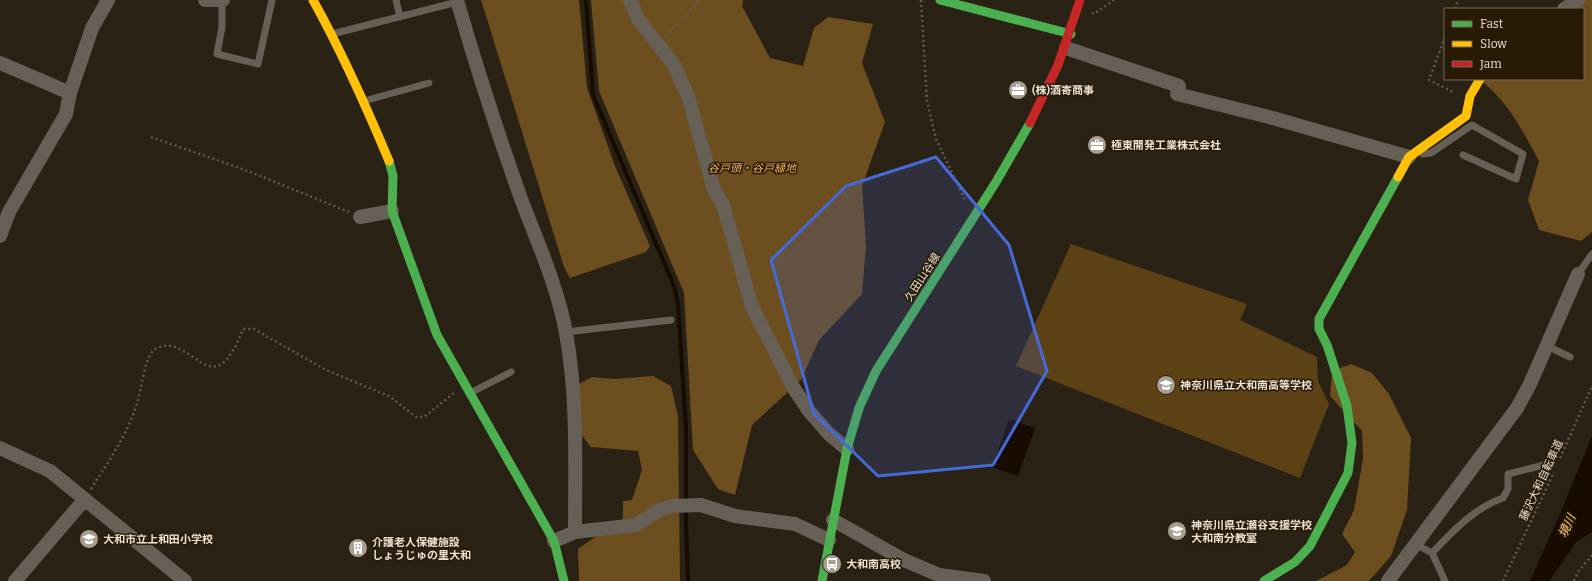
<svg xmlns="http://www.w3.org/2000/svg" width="1592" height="581" viewBox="0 0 1592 581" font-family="Bitter,'Noto Sans JP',serif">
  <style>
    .green { fill: #5d4216 }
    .forest { fill: #6c4e1f }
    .water { fill: #170b02 }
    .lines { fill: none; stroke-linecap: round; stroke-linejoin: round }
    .stream { stroke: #170b02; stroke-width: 4 }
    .path { stroke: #615a51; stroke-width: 2.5; stroke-dasharray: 2 3; stroke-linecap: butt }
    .lane { stroke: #676056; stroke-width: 7 }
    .street { stroke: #676056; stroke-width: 14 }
    .fast { stroke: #4caf50; stroke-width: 9 }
    .slow { stroke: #ffc107; stroke-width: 9 }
    .jam { stroke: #c62828; stroke-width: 9 }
    .marked { fill: #466bd7; fill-opacity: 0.2; stroke: #466bd7; stroke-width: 3; stroke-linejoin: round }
    .labels { text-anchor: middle; stroke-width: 3; stroke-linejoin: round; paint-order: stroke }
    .poi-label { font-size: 11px; font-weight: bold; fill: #ebe1d4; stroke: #281a04; text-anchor: start }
    .park-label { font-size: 11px; font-style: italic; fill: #f2b556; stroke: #281a04 }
    .street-label { font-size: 11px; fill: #ebe1d4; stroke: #281a04 }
    .water-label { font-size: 12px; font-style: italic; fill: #fecd85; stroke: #281a04 }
  </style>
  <rect width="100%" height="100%" fill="#2a2215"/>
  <path class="green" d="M1071,244l176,60 -7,16 77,37 1,24 11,23 -29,74 -284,-112z"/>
  <path class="forest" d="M481,0h98l8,88 28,78 35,80 -4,6 -76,26 -6,-11z
    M591,0h152l-1,6 28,52 33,8 11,-38 14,-11 45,7 -11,39 23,59 -23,64 4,60 -4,48 -43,46 -18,40 -49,45 -17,70 -17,-6 -25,-39 -9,-157 -85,-202z
    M1583,0h9v232l-11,9 -42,-11 -11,-30 11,-39c-17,-31 -31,-60 -60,-82h104v-70h-8z
    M1351,364l21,9 17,21 22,44 -4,72 -16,46 -22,25h-53l31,-16 8,-13 -13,-18 12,-24 9,-51 -1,-28 -32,-35 2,-25z
    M653,376l18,10 7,30 2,165h-101l-1,-32 17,-12 28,-6v-30l9,-1 10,-30 -4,-19 -47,-4 -11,-14 -1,-49 13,-7 22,2z"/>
  <path class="water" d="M1009,419l26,9 -17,48 -26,-9z
    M1592,436v96l-15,9 -28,40h-19l30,-67z"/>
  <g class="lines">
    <path class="stream" d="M586,0l7,95 81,191 4,17 8,126v95l2,57"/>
    <path class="path" d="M921,0l6,101 9,38 30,63
      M1455,9l3,-9
      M1092,13l2,1 20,-14
      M666,36l34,-36
      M1445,37l-16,43 26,13
      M151,137l97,34 101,41
      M1560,458l32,-72
      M91,489c17,-27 37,-55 46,-86 5,-13 7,-50 20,-55 36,-16 55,62 86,-19h11l72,41 63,26 27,21h8l30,-24
      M1503,581l51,-109
      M1574,581l4,-9 14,-17"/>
    <path class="lane" d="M396,0l4,17
      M222,1v26l-5,27 41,10 14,-64
      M332,34l125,-32
      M364,101l65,-18
      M1423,154l8,-1 41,-28 51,29 -7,25 -53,-24
      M1578,274l14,-20
      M566,332l105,-12
      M1547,346l23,11
      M470,393l41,-21
      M1415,544l17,9 13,28
      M1432,553c21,-22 42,-45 71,-55l5,-9v-15l44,-11"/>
    <path class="street" d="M205,0h18
      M457,0c19,66 40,131 63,196 16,43 38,91 46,137 12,66 9,133 9,199
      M630,0l8,19 36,46 14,31 26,94 9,14 29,103 41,80 16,24 20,23 18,15
      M1564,9l14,-9
      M1066,48l113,38 -2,8 92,23 140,40
      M0,63l70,30
      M360,217l32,-6
      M0,236l9,-24 57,-98 4,-21 22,-65 16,-28
      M0,448l50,23 135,110
      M833,520l71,40 35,15 45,6
      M554,541l21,-9 61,-7 23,-15 14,-4 28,-1 34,11 60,8 34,16
      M15,581l70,-82
      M1388,581l129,-173 13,-24 48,-110"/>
    <path class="fast" d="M940,0l131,34
      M389,161l4,15 -1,35 45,124 117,206 10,40
      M822,581l25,-132 12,-41 17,-37 120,-189 34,-59
      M1264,581l31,-19 15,-16 38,-73 4,-30 -5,-37 -20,-61 -8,-16v-10l79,-142"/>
    <path class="slow" d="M313,0c29,52 53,106 76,161
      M1398,177l11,-20 57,-41 4,-20 10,-17"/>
    <path class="jam" d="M1030,123l28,-58 22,-65"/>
  </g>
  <path class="marked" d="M936,157l73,88 38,126 -54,94 -115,11 -64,-62 -43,-154 75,-74z"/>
  <defs>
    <symbol id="office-disc" viewBox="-11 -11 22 22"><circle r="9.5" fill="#a79e91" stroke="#281a04"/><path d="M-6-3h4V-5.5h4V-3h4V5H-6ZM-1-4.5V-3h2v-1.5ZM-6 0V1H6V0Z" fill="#fff"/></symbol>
    <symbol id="school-disc" viewBox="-11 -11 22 22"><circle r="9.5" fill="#a79e91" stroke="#281a04"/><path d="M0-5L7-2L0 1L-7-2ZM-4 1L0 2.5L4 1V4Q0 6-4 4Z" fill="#fff"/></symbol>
    <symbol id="building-disc" viewBox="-11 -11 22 22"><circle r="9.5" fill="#a79e91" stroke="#281a04"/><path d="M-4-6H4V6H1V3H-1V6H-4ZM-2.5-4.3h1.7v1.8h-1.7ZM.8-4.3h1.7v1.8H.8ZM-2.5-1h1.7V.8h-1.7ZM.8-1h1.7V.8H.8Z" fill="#fff"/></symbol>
    <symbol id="bus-disc" viewBox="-11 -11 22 22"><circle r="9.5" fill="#a79e91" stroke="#281a04"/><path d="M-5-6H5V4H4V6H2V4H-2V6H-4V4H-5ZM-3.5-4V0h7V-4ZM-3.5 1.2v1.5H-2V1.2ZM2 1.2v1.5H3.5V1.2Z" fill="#fff"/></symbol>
  </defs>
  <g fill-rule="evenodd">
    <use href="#office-disc" x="1007" y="79" width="22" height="22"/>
    <use href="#office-disc" x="1086" y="134" width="22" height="22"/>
    <use href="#school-disc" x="1155" y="374" width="22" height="22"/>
    <use href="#school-disc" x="1166" y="520" width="22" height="22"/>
    <use href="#school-disc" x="78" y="528" width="22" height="22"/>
    <use href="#building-disc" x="347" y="537" width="22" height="22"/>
    <use href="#bus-disc" x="821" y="553" width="22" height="22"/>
  </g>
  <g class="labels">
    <g class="poi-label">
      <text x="1032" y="94">(株)酒寄商事</text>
      <text x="1111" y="149">極東開発工業株式会社</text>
      <text x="1180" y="389">神奈川県立大和南高等学校</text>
      <text x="1191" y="529">神奈川県立瀬谷支援学校<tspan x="1191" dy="13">大和南分教室</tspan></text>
      <text x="103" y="543">大和市立上和田小学校</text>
      <text x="372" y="546">介護老人保健施設<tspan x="372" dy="13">しょうじゅの里大和</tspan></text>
      <text x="846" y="568">大和南高校</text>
    </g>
    <g class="park-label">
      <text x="752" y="172">谷戸頭・谷戸緑地</text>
    </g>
    <g class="street-label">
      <text transform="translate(922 277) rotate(-57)" y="4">久田山谷線</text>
      <text transform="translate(1541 480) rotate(-65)" y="4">藤沢大和自転車道</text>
    </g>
    <g class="water-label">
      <text transform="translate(1567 526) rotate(-66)" y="4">境川</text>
    </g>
  </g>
  <rect x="1444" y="8" width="140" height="72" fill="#281a04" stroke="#766a57"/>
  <rect x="1452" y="21" width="20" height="6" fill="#4caf50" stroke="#766a57"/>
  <text x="1480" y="28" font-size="12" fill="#ebe1d4">Fast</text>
  <rect x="1452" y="41" width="20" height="6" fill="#ffc107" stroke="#766a57"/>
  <text x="1480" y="48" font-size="12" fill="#ebe1d4">Slow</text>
  <rect x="1452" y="61" width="20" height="6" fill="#c62828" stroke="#766a57"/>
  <text x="1480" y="68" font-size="12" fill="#ebe1d4">Jam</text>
</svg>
